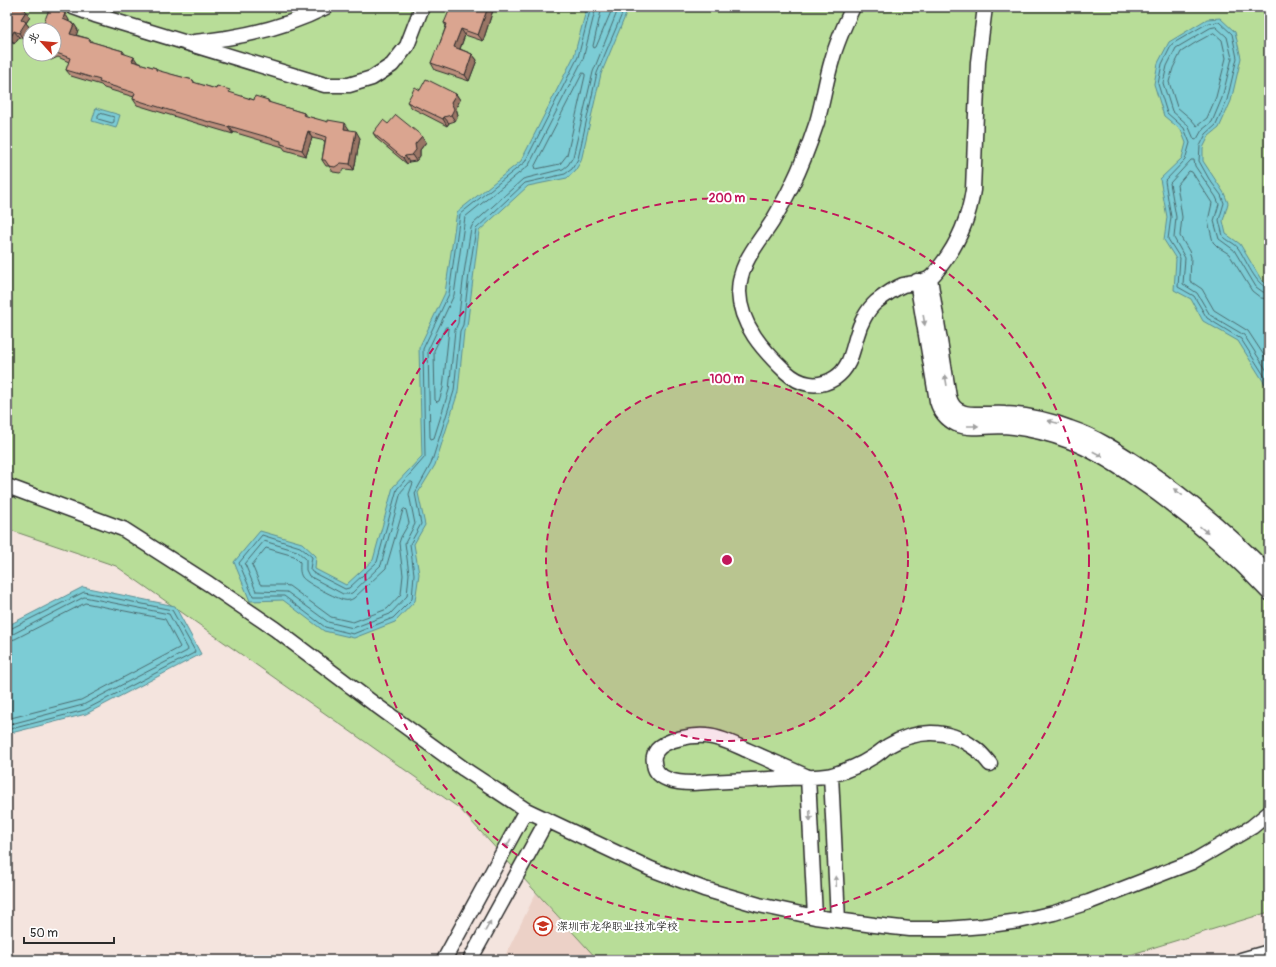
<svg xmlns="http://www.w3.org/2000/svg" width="1276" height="967" viewBox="0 0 1276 967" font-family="Pangolin,'LXGW WenKai TC',sans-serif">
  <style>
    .built { fill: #ecd1c7 }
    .green { fill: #b8dd98; stroke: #728462; fill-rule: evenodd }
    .water { fill: #7bccd5; stroke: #5b8c91 }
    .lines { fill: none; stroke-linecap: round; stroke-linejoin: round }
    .shore { stroke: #4b6b6f; stroke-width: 1 }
    .street-casing { stroke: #2b2b2b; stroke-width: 17 }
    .street { stroke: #fff; stroke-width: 14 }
    .wall { fill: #bb8e7c; stroke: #2b2b2b }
    .shaded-wall { fill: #997465; stroke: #2b2b2b }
    .building { fill: #daa590; stroke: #2b2b2b }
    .oneway { fill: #a0a0a0 }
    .ring { fill: none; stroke: #c2185b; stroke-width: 2; stroke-dasharray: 7 5 }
    .labels { text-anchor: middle; stroke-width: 4; stroke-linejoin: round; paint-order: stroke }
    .poi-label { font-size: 11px; fill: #2b2b2b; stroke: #fff; text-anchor: start }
    .centre { fill: #c2185b; stroke: #fff; stroke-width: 2 }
    .ring-label { font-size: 12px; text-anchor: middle; font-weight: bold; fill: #c2185b; stroke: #fff; stroke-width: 4; stroke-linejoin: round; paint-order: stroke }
  </style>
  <rect width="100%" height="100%" fill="#f4e4de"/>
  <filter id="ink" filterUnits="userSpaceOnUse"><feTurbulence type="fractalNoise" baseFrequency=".025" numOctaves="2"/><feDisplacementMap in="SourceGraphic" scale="8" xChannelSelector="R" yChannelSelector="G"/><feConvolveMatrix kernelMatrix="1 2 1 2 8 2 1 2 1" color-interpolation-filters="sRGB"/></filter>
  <g filter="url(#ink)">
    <path class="built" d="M536,893l62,67h-95z"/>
    <path class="green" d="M7,7h1262v905l-156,48h-515l-139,-152 -343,-242 -109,-37zM30,30h24v24h-24z"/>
    <path class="water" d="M587,7h42l-28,67 -20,87 -6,10 -8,7 -39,8 -49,45 -12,96 -3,4 -6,61 -23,73 -17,28 7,32 -11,19 5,30 -4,27 -20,21 -41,16 -30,-7 -41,-31 -33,1 -16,-39 26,-31 42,12 14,13 -1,13 31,16 27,-25 20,-73 29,-31 -3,-108 26,-55 12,-81 64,-51 53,-105z
      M1220,18l15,14 6,26 -10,43 -12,27 -10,8 -6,12v13l21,32 4,10 -5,18 3,13 14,10 22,37 7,4v100l-4,-1 -27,-43 -35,-20 -12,-22 -17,-9 2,-31 -12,-19 3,-23 -7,-38 22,-21 4,-15 -5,-13 -17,-14 -10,-32 4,-21 11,-21 38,-23z
      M96,108l24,7 -4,13 -24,-7z
      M83,587l92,19 26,48 -115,60 -79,20v-108z"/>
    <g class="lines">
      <path class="shore" d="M591,7l-13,50 -53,105 -65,52 -11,80 -26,55 2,108 -28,32 -20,73 -28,26 -4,1 -33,-17 -2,-3 2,-12 -12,-10 -38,-12 -23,28 14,33h31l41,31 28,7 40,-16 19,-19 2,-25 -4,-30 11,-20 -6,-31 16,-29 23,-73 6,-60 3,-6 6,-51 7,-45 49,-46 40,-9 7,-5 6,-10 19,-86 28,-66
        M596,7l-13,52 -54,106 -64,52 -11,78 -26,55 2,87 1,2 3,-1 15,-48 6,-60 3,-7 6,-50 7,-45 2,-4 50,-45 40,-10 5,-4 5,-8 20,-85 26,-65
        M602,7l-9,39 1,2 2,-1 17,-40
        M1216,27l11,10 5,21 -10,40 -10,24 -10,8 -5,9 -2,1 -1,-1 -6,-14 -16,-14 -9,-28 4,-17 9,-18 34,-20z
        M1214,33l8,7 4,18 -10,39 -9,21 -10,8 -6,-7 -14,-12 -8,-25 4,-14 8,-16 14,-9z
        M583,73l2,1v2l-18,79 -7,9 -24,5 -1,-3z
        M100,113l14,4v5l-2,1 -14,-4v-3z
        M1269,288c-13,-1 -23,-29 -31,-40 -3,-5 -11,-7 -15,-12l-4,-16 5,-17 -3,-8 -12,-16 -10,-18 1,-15 6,-12 10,-9 11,-25 10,-42 -5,-24 -13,-12 -11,1 -36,21 -10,20 -4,20 9,29 17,15 6,15 -5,17 -20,21 6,36 -3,22 12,19 -2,29 16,9 13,22 34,21 26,41 2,1
        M1269,293l-6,-1 -7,-5 -22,-37 -15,-11 -5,-18 5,-17 -3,-7 -21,-31 -1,-6h-3l-21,23 6,34 -2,21 11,20 -2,26 14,9 13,22 34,20 25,39
        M1269,299l-8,-1 -9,-7 -23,-37 -11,-7 -5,-5 -5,-21 4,-18 -20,-31 -3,-1 -12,14 5,32 -2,19 9,15 2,6 -1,24 12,8 12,21 34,21 21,32
        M446,327h2l1,2 -6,59 -4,13 -2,1 -2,-2 -1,-49z
        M410,482h2l1,1 -4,11 6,30 -10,19 4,31 -2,22 -17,18 -37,14 -25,-6 -41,-30 -31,-1 -11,-27 19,-23 33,10 9,8v11l3,6 34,18h5l4,-1 29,-28 20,-73z
        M405,509l1,1 3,13 -8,14 -2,6 4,32 -2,19 -14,15 -34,13 -22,-5 -42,-31 -6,-1h-21l-2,-1 -8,-19 13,-16 1,-1 28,8 6,6c0,5 -1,10 2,15 4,6 36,22 42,23 4,1 7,0 10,-2l32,-30 17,-58z
        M7,630l3,-1 74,-37 88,18 23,41 -1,2 -109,57 -78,20
        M7,635l6,-1 71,-37 85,17 19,35 -1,2 -104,54 -76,20
        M7,641l8,-2 70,-36 80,16 15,28 -1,1 -98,52 -74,19"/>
      <defs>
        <path id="street" d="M73,7l22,8 230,70h24l23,-7 20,-13 15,-19 15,-39
          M853,7c-8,17 -16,34 -21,53 -6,20 -9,41 -15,62 -7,21 -15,43 -25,63 -6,13 -13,25 -20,37 -14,22 -33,41 -33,70 1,33 24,58 47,80 14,13 32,17 49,6 15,-10 17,-26 22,-43 3,-11 10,-25 19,-33 9,-7 17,-13 27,-17 8,-2 22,-3 27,-7 5,-4 9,-10 12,-14 17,-22 27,-47 31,-74l5,-128 7,-55
          M194,42c46,-4 91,-14 132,-35
          M930,278l19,119c2,7 6,13 13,15 8,4 32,1 43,2 22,1 44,6 65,14 27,9 51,25 74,40 45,31 87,67 125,106
          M917,281l20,120c3,10 9,18 19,23 14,6 33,2 48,2 22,2 44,7 65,15 24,9 46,23 66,37 49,33 94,72 134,115
          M7,486l116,43 86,55 66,45 98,74 91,66 62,41 125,59 53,20 55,16 56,12 59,8 36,4h36l37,-3 36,-5 35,-8 35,-11 103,-40 60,-35 17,-14
          M831,775l7,145
          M815,917l-7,-140c-20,-9 -39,-17 -59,-26 -14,-6 -28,-14 -43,-15 -14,-1 -40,3 -49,14 -3,4 -4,8 -3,12 0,18 24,21 38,21 32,-2 63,-3 94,-5 15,-1 31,0 46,-3 13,-4 27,-9 39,-17 6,-3 11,-8 17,-12 27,-16 58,-19 85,1 7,4 12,11 17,17
          M444,960l82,-150
          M470,960l77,-140
          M1241,960l28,-8"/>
      </defs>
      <use href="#street" class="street-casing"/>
      <use href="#street" class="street"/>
    </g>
    <path class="wall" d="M7,7h18l1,2 -1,1 5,7 -4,6 4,5 -7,11 -4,-2 -5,7 -7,-4z
      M452,7h42l-11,34 -18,-6 -5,14 12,5 5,6 -8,21 -34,-11 -4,-7 6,-12 9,-25 -2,-3 7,-12z
      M69,20v2l5,2 4,6 -2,5 14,4 2,3 31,9 2,3 13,9 18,5 2,3 35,9 2,3 21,6 38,11h14l2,3 34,10 2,3 43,13v1l11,8 -6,32 -9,-1 -5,4 -7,-1 -4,-6h-3l-4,-6 3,-19 -13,-3 -6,18 -21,-6 -2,-3 -50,-15v2l-37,-11 -59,-18 -4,-6 1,-2 -30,-9 -3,-3 -30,-9 -5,-6 3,-8 -11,-5 -7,3 -6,-2 -2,-4h11v-24z
      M420,90l36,4 4,6 -4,8 2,7 -3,6 -6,2 -2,3 -35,-18 -5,-6z
      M388,124l34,12 4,6 -6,8v6l-4,5 -7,1 -2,2 -30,-25 -4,-6z"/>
    <path class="shaded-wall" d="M19,7h6l1,2 -3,4z
      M488,7h6l-11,34 -5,-6z
      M26,11l4,6 -4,6 4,5 -7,11 -4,-6 2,-14z
      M65,13l4,7 -2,5 -4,-6z
      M74,24l4,6 -3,10 -5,-6z
      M461,29l4,6 -7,19 -4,-7z
      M14,31l5,6 -5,7 -4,-6z
      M472,54l5,6 -8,21 -4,-6z
      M134,57l4,6 -6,-2z
      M456,94l4,6 -4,8 2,7 -3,6 -4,-6v-13z
      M444,117l5,6 -2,3 -4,-7z
      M345,123l4,6 -1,7 -4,-7z
      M229,126l4,6v2l-5,-7z
      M308,131l4,7 -6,18 -4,-6z
      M356,131l4,7 -6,32 -4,-6z
      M422,136l4,6 -6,8v6l-4,5 -4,-6 3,-11z
      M405,156l4,6 -2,2 -4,-6z"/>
    <path class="building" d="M7,7h12l7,4 -5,8 5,3 -7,11 -5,-2 -4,7 -3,-2z
      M50,7l15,6 -2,6 11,5 -4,10 20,5 -1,2 34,10 -1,2 12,4 -2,4 24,7v2l37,10v2l23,7 1,-3 13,4 -1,2 25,8 1,-4 13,4v2l36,11 -1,2 25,7v-2l17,3 -1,6 12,2 -6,33 -9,-1 -6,4 -6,-1 -4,-6h-3l4,-23 -18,-6 -6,19 -21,-6v-3l-52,-15 -1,1 -37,-10 -58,-18 2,-6 -36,-11 1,-2 -34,-10 4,-12 -16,-6v-22h-13z
      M452,7h36l-10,28 -17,-6 -7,18 18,7 -7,21 -34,-12 5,-13 1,1 10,-27 -3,-1 5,-12h2z
      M426,79l30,15 -5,8 3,7 -3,6 -7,2 -1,2 -36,-17 8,-15 5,3z
      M396,115l26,21 -7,8 1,6 -4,5 -7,1 -2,2 -30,-25 10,-13 5,4z"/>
    <defs><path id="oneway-solid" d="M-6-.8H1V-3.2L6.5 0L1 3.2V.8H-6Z"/></defs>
    <g class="oneway">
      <use href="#oneway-solid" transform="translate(924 320) rotate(81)"/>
      <use href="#oneway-solid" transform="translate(946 380) rotate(-99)"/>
      <use href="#oneway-solid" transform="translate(1053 422) rotate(-165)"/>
      <use href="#oneway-solid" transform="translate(973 426)"/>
      <use href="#oneway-solid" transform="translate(1098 454) rotate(28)"/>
      <use href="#oneway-solid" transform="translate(1178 492) rotate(-143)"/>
      <use href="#oneway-solid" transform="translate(1204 530) rotate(41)"/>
      <use href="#oneway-solid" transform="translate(810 816) rotate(87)"/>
      <use href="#oneway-solid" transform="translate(508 844) rotate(119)"/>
      <use href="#oneway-solid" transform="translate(836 881) rotate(-93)"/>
      <use href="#oneway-solid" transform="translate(488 926) rotate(-61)"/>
    </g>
  </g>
  <circle cx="727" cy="560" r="181" fill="#c2185b" fill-opacity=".12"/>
  <g class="ring">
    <circle cx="727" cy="560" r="181"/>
    <circle cx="727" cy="560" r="362"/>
  </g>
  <defs>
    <symbol id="school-ring" viewBox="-11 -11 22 22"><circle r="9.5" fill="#fff" stroke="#c8321e" stroke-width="1.5"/><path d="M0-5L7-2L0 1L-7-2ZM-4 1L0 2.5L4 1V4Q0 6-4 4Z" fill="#c8321e"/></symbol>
  </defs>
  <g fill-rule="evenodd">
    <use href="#school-ring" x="532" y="915" width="22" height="22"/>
  </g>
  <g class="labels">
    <g class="poi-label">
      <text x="557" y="930">深圳市龙华职业技术学校</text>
    </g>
  </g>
  <circle cx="727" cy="560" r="6" class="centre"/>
  <g class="ring-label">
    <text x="727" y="202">200 m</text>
    <text x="727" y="383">100 m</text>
  </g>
  <rect width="1276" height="967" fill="none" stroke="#fff" stroke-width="24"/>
  <rect x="12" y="12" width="1252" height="943" fill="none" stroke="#2b2b2b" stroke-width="1.5" filter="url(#ink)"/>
  <g transform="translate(42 42) rotate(297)"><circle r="19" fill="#ffffff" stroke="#aaaaaa"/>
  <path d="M0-3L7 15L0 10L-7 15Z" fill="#c8321e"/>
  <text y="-6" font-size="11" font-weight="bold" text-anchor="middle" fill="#2b2b2b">北</text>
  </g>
  <path d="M24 937v6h90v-6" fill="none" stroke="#2b2b2b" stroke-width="2"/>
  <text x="30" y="937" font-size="12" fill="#2b2b2b" stroke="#ffffff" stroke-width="3" paint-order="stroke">50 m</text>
</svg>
